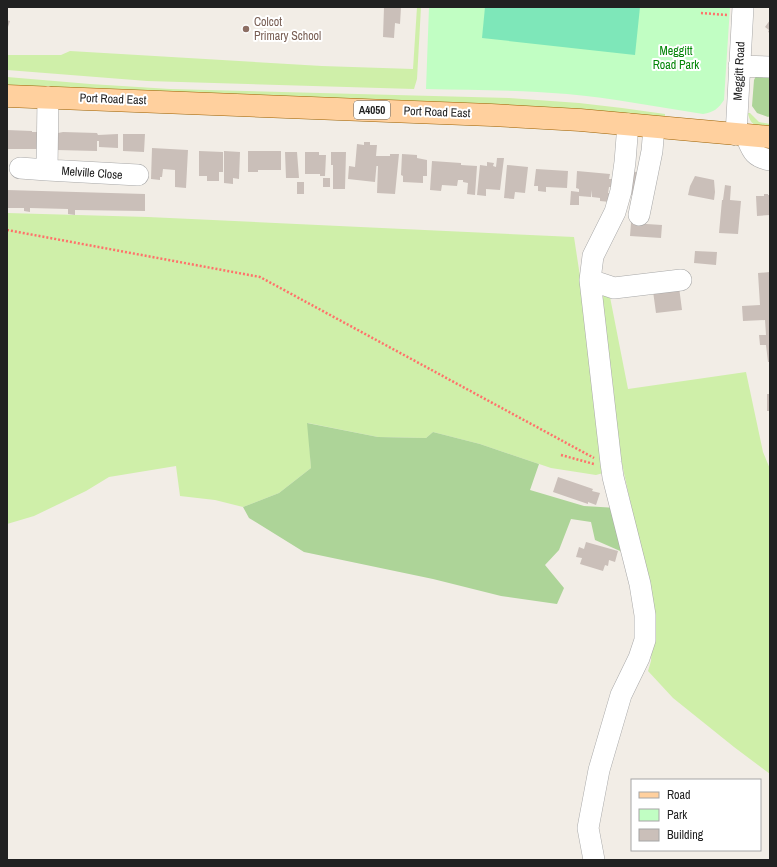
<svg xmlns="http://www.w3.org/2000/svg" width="777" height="867" viewBox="0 0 777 867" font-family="'Archivo Narrow',sans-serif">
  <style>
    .grass { fill: #cfefa9 }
    .forest { fill: #add498 }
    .park { fill: #c1fec3 }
    .pitch { fill: #7ee7b9 }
    .building { fill: #cabfb9 }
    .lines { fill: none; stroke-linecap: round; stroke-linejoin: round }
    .minor-casing { stroke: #a8a8a8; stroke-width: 22 }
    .major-casing { stroke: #9d6100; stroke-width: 23 }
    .path { stroke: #ff716a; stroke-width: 2.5; stroke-dasharray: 2 2; stroke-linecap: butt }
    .minor { stroke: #fff; stroke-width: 21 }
    .major { stroke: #ffd09e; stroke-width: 22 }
    .education-dot { fill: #8d6e63; stroke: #fff; stroke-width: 1.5 }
    .labels { text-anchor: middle; stroke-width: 4; stroke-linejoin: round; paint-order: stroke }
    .shield { fill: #fff; stroke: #646464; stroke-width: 1 }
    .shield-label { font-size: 11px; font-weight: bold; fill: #212121 }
    .education-label { font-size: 12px; fill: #785e54; stroke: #fff; text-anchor: start }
    .park-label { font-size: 12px; fill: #038507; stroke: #fff }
    .street-label { font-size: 12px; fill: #212121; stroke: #fff }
  </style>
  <rect width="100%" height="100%" fill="#f2ede6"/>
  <path class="grass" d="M417,7h4l-4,72 -3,10 -267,-8 -140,-11v-15h54l9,-4 252,15 91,3z
    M7,77l83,7 80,5 339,9 70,5 43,5 43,6v5l-658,-32z
    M748,113h2l9,9 11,2v6c-11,-4 -20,-3 -22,-17z
    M7,213l141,4 426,20 20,131 9,105 -7,2 -45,-7 -71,-24 -47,-12 -7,6 -48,-1 -70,-14 3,45 -32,25 -36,14 -28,-7 -35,-4 -4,-30 -67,11 -23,14 -52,25 -27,8z
    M600,291l10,6 18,92 118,-17 17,80 7,17v305l-36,-27 -61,-49 -25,-27 3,-10 1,-19 -14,-105 -23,-105 -1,-38z"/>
  <path class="forest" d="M770,73v43l-2,1 -11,-4 -5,-7 2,-26 2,-4z
    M307,423l71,14 48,1 7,-6 47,12 59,20 -9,26 54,16 33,2 10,46 -32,-14 -4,-18 -20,-3 -12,31 -14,15 19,23 -7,16 -56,-8 -68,-17 -129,-27 -55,-34 -6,-11 36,-14 32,-25z"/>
  <path class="park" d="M429,7h301l-6,93c-6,9 -10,12 -21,14 -45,-7 -91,-16 -136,-20 -47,-4 -94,-4 -141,-5z"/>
  <path class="pitch" d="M485,7h155l-5,48 -153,-17z"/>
  <path class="building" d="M384,7h17l-1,17 -5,-1 -1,15 -11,-1z
    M7,20l3,1 -3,9z
    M770,20v13l-2,-1 1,-2 -4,-3z
    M7,130l25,1v1h5v17h-30z
    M63,132l34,1 1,2 20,-1v14l-19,-1v-6h-2v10l-40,-1 1,-17z
    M123,134h22l-1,18 -21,-1z
    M364,142h6v3h7l-1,11h14v-2h9l-4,40 -18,-1 1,-27h-2l1,-6 -2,22 -27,-3 1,-13 6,1 2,-23 7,1z
    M152,148l36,2 -2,38 -11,-1v-17l-12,-1 -1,8h-2v3l-9,-1z
    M199,151l24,1v20h-4v9h-12v-5h-8z
    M224,151l16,1 -1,27 -6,-1v6l-9,-1z
    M248,151h33v19h-23v2h-10z
    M285,152h12l2,26h-13z
    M305,152h14v3h7l-1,21h-5v-2h-15z
    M331,152h15l-1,37h-12v-24h-2z
    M402,154l15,1v3l10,2v16h-4v7l-20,-1v-6l-2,-1z
    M497,158h7l-4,32 -14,-1v7l-9,-1 3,-30 7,1v-4l7,1 -1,3 3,1z
    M432,161l29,2v2l16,1 -2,29 -8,-1 1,-11 -5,-1v-2h-5l-1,6 -15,-1 -1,6 -11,-1z
    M507,165l21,2 -3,26 -10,-1 -1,7 -10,-1z
    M536,169l32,2 -1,17 -21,-1v5l-8,-1v-5h-4z
    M577,171l33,3 -1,5h3l-1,8h-2l-1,6h3l-1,9 -10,-1v-3l-8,-1v-7l-1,7 -12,-1v9h-9l1,-14 8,1v-3l-3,-1z
    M631,171l9,2 -4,23 -9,-2z
    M695,176l19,4 1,12 -1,8 -26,-5 2,-9z
    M323,178h7v9h-7z
    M297,182h7v12h-7z
    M725,185l6,1 -1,14 11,1 -3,33 -19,-1 3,-33h1z
    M7,190l138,4v17l-70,-1v5l-7,-1v-5l-38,-1v4l-6,-1v-3h-17z
    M764,194h4v1h2v20l-13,1 -1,-20h8z
    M631,223l31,2 -1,13 -31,-2z
    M695,251l22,1 -1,13 -22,-2z
    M770,272v90h-2l-2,-17h-6l-1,-10h7l-1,-15 -22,1 -1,-15 18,-1 -2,-32z
    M679,287l3,23 -26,3 -3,-22z
    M767,394h3v17h-3z
    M558,477l35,12 -1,2 8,2 -4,12 -8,-3v2l-35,-12z
    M586,542l32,9 -3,11 -6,-2 -1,6 -3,-1 -2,6 -23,-7 2,-6 -6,-1 3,-10 5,2z"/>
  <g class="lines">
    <defs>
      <path id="minor" d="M739,66l31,1
        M48,97l-1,73 91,5
        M736,135l7,-128
        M746,136c6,14 7,21 24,24
        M20,168l27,2
        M639,215l13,-64 2,-24
        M590,280l24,8 67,-8
        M594,860l-6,-32 11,-58 22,-75 18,-37 6,-18v-25l-5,-31 -27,-107 -2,-14 -21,-183 3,-24 22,-44 6,-21 4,-29 3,-38"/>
      <path id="major" d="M7,96l484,19 89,5 190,17"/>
    </defs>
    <use href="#minor" class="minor-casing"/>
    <use href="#major" class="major-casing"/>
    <path class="path" d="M701,13l26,2
      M7,230l253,47 334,181
      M561,455l33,9"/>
    <use href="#minor" class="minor"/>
    <use href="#major" class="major"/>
  </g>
  <circle class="education-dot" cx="246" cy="29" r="4"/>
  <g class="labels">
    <rect class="shield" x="354" y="101" width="36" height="18" rx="3"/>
    <g class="shield-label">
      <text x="372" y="114">A4050</text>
    </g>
    <g class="education-label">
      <text x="254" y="26">Colcot<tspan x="254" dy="14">Primary School</tspan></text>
    </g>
    <g class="park-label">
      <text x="676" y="55">Meggitt<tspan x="676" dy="14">Road Park</tspan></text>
    </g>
    <g class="street-label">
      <text transform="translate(739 71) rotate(-87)" y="4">Meggitt Road</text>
      <text transform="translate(113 99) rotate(2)" y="4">Port Road East</text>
      <text transform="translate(437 112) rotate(2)" y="4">Port Road East</text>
      <text transform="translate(92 173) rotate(4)" y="4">Melville Close</text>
    </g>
  </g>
  <rect width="777" height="867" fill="none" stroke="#212121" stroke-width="16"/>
  <rect x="631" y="779" width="130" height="72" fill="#ffffff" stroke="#a6a6a6"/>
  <rect x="639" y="792" width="20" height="6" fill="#ffd09e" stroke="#a6a6a6"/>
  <text x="667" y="799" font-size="12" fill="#212121">Road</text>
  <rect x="639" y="809" width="20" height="12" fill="#c1fec3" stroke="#a6a6a6"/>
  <text x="667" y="819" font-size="12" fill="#212121">Park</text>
  <rect x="639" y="829" width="20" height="12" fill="#cabfb9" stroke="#a6a6a6"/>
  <text x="667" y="839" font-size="12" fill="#212121">Building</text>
</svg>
